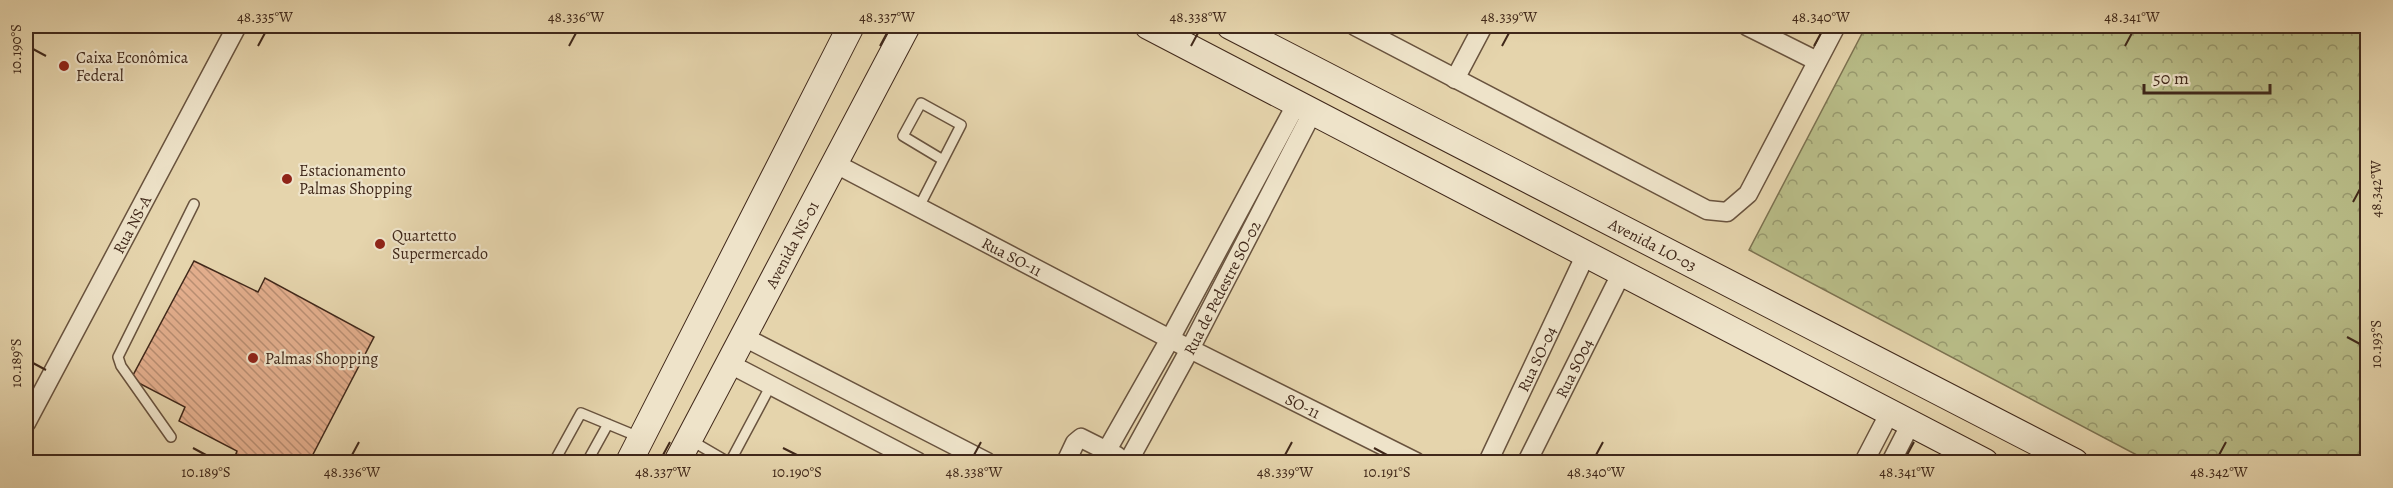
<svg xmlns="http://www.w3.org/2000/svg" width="2393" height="488" viewBox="0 0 2393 488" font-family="Alegreya,serif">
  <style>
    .forest { fill: url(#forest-crowns); stroke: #7c7250; stroke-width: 1.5 }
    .building { fill: url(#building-back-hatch); stroke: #40281a; stroke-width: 1.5 }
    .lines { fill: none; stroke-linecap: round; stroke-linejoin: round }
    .lane-casing { stroke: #69533e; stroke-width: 12 }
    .street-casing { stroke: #69533e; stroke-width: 21 }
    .secondary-casing { stroke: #40281a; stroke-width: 28 }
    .lane { stroke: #eee3c9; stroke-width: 9 }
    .street { stroke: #eee3c9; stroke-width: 18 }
    .secondary { stroke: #eee3c9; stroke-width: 26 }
    .ticks { fill: none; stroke: #40281a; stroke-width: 2 }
    .poi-dot { fill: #8f2418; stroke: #eee3c9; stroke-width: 2 }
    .labels { text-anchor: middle; stroke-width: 4.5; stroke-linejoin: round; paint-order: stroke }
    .poi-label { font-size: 16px; fill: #40281a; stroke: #eee3c9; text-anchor: start }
    .street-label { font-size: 16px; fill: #40281a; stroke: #eee3c9 }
    .neatline { fill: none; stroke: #40281a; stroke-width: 2 }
    .ticks-label { font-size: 15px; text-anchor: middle; fill: #40281a }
  </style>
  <defs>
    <pattern id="forest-crowns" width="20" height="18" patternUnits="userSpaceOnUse" patternTransform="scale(1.5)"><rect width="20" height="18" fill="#b8bc87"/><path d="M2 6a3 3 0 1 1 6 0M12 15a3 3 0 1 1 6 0" fill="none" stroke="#97996e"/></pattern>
    <pattern id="building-back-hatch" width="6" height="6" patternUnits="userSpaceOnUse" patternTransform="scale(1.5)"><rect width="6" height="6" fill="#e3ae8d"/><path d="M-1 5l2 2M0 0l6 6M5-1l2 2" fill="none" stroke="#b98e72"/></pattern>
  </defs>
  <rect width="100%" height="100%" fill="#e5d4ac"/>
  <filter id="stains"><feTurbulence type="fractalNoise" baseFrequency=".00333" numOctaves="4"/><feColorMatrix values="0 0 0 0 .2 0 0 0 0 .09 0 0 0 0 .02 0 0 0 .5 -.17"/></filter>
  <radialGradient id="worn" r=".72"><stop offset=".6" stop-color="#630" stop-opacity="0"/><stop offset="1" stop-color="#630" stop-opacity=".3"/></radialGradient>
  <path class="forest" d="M1866,26h501v436h-217l-401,-212z"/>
  <path class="building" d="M194,261l64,31 7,-14 109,59 -65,125h-76l4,-11 -58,-30 6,-14 -54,-28z"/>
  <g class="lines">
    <defs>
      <path id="lane" d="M919,207l40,-78 2,-4 -40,-22 -18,33 40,24
        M171,437l-50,-71 -3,-9 76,-153
        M692,441l36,21
        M554,462l27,-49 58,24
        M587,462l21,-38
        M730,462l41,-77"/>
      <g id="street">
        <path d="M1355,26l352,184 20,2 21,-18 88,-168"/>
        <path d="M1747,26l70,35"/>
        <path d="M1455,79l28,-53"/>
        <path id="s1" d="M834,163l336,176 246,123"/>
        <path d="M742,336l245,126"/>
        <path d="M728,363l190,99"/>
        <path id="s2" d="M26,423l211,-397"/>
        <path d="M1107,450l63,-111 127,-236"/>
        <path d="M1066,462l9,-19 6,-5 36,18"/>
        <path id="s3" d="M1128,462l62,-113 123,-238"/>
        <path id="s4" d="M1488,462l98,-208"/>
        <path id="s5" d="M1527,462l95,-190"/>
        <path d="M1864,462l25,-48"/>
        <path d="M1891,462l19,-37"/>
      </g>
      <g id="secondary">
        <path d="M1148,26l837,436"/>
        <path id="s6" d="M1230,26l845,436"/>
        <path d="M629,462l222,-436"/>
        <path id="s7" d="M677,462l230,-436"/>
      </g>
    </defs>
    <use href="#lane" class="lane-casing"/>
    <use href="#street" class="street-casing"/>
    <use href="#secondary" class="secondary-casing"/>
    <use href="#lane" class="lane"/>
    <use href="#street" class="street"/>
    <use href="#secondary" class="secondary"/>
  </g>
  <path class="ticks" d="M258,46l7,-13M569,46l7,-13M880,46l7,-13M1191,46l7,-13M1502,46l7,-13M1814,46l7,-13M2125,46l7,-13M33,49l13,7M2353,202l7,-13M2347,337l13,7M33,363l13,7M193,448l13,7M783,448l14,7M1374,448l13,7M352,455l7,-13M663,455l7,-13M974,455l7,-13M1285,455l7,-13M1596,455l7,-13M1907,455l7,-13M2219,455l7,-13"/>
  <g class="poi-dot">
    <circle cx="64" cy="66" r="6"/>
    <circle cx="287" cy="179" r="6"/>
    <circle cx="380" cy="244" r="6"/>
    <circle cx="253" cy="358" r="6"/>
  </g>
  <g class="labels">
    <g class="poi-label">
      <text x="76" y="63">Caixa Econômica<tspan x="76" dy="18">Federal</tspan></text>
      <text x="299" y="176">Estacionamento<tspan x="299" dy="18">Palmas Shopping</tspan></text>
      <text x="392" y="241">Quartetto<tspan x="392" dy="18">Supermercado</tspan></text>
      <text x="265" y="364">Palmas Shopping</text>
    </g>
    <g class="street-label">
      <text dy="6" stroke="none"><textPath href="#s2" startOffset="225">Rua NS-A</textPath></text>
      <text dy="6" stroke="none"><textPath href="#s7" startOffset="246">Avenida NS-01</textPath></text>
      <text dy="6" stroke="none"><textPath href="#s6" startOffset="476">Avenida LO-03</textPath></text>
      <text dy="6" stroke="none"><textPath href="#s1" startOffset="201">Rua SO-11</textPath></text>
      <text dy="6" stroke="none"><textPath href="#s3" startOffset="198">Rua de Pedestre SO-02</textPath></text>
      <text dy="6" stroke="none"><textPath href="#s4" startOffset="114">Rua SO-04</textPath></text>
      <text dy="6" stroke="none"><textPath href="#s5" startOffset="105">Rua SO04</textPath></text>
      <text dy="6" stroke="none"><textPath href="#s1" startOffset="528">SO-11</textPath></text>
    </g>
  </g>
  <rect width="2393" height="488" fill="none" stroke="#e5d4ac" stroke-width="66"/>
  <path d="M2144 84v9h126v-9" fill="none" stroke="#40281a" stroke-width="3"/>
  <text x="2153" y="84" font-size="18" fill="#40281a" stroke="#eee3c9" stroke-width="4.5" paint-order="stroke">50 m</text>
  <rect x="33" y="33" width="2327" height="422" class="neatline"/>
  <g class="ticks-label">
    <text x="265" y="22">48.335°W</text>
    <text x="576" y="22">48.336°W</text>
    <text x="887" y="22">48.337°W</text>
    <text x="1198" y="22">48.338°W</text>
    <text x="1509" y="22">48.339°W</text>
    <text x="1821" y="22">48.340°W</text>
    <text x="2132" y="22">48.341°W</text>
    <text transform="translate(16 49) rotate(-90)" y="5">10.190°S</text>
    <text transform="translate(2376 189) rotate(-90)" y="5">48.342°W</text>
    <text transform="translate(2376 344) rotate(-90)" y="5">10.193°S</text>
    <text transform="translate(16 363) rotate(-90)" y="5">10.189°S</text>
    <text x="206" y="477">10.189°S</text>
    <text x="352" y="477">48.336°W</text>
    <text x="663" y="477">48.337°W</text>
    <text x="797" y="477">10.190°S</text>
    <text x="974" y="477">48.338°W</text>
    <text x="1285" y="477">48.339°W</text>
    <text x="1387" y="477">10.191°S</text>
    <text x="1596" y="477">48.340°W</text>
    <text x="1907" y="477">48.341°W</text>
    <text x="2219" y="477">48.342°W</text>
  </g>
  <rect width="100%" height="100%" filter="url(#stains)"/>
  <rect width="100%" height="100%" fill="url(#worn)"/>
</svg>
